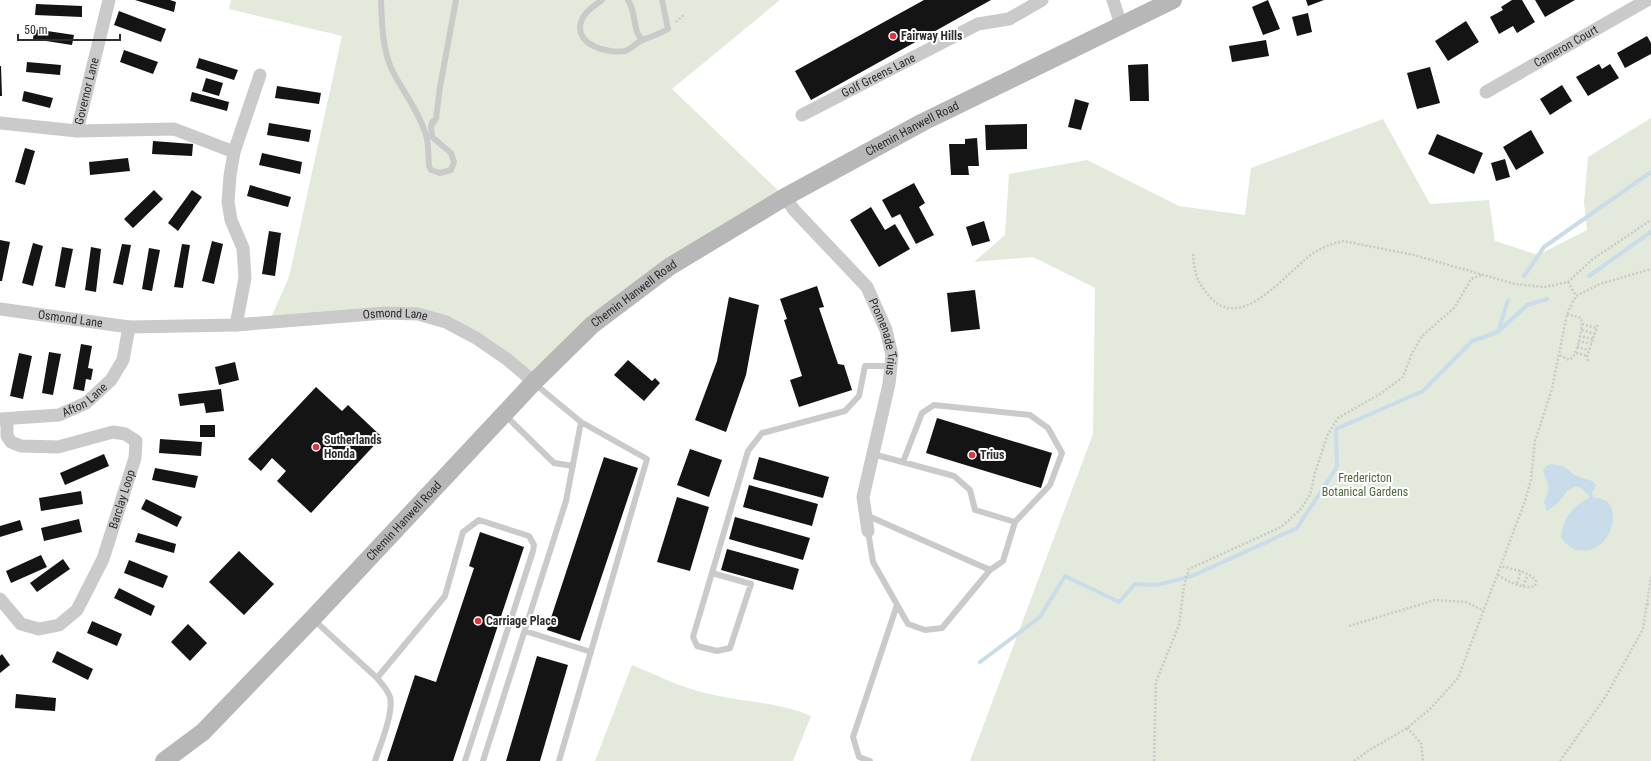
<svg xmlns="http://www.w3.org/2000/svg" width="1651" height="761" viewBox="0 0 1651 761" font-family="'Roboto Condensed',sans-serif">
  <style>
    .green { fill: #e3eadb }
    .water { fill: #c8dce9 }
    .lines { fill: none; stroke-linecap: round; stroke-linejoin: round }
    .stream { stroke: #c8dce9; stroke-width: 4 }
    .building { fill: #141414 }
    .path { stroke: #cacaca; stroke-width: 2.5; stroke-dasharray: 2 2; stroke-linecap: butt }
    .lane { stroke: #cacaca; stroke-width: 6 }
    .street { stroke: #cacaca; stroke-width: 13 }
    .secondary { stroke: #b7b7b7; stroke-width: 18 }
    .poi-dot { fill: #dc3642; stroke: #fff; stroke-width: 1.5 }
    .labels { text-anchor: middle; stroke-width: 4; stroke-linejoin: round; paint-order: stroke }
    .poi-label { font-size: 12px; font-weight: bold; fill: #2d2d2d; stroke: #fff; text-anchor: start }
    .street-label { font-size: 12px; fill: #2d2d2d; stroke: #fff }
    .park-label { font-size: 12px; fill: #50663d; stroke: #fff }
  </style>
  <rect width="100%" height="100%" fill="#fff"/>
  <path class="green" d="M231,0h549l-108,89 113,108 -116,70 -135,115 -26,-22 -90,-46 -149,8 20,-45 53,-241 -113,-27z
    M1651,118v643h-681l123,-327 2,-146 -62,-31 -59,5 31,-27 4,-61 78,-14 92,46 66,9 6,-47 132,-49 47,85 59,-4 6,41 43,14 49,-25 -3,-28 4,-45z
    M632,665c22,9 44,20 66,26 37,11 79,10 113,25l-18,45h-198z"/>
  <path class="water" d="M1552,464l13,3 9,8 18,6 4,4 -4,8 -5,1 -4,-5 -7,-3 -9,5 -8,11 -12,9 -3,-9 5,-14 -6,-17 3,-5z
    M1591,497c4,1 11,1 15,4 17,11 2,53 -25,49 -3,0 -7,0 -9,-2 -4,-2 -8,-7 -11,-10 1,-20 13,-33 30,-41z"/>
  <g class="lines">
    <path class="stream" d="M1524,276l20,-29 107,-75
      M1589,276l62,-44
      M1498,332l29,-27 20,-6
      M1590,493l1,4
      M980,662l60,-45 25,-41 54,26 16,-18 22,1 35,-9 105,-48 40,-61 -1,-38 87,-38 49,-50 26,-9 10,-32"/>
  </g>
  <path class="building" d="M135,0h35l6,2 -2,10z
    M924,0h67l-180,100 -16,-29z
    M1268,0l12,29 -17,6 -11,-28z
    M1306,0h18l-16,6z
    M1512,0h10l13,22 -18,11 -4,-7 -14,8 -9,-17 13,-7 -2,-3z
    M1535,0h40l-30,17z
    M36,4l46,2v11l-47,-2z
    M119,11l47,18 -5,13 -47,-17z
    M1308,13l4,19 -15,4 -5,-19z
    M1466,21l13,21 -31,19 -13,-20z
    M34,29l40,6 -2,10 -39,-6z
    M1647,36l4,7v11l-26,14 -8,-15z
    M1266,40l3,16 -37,6 -3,-16z
    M124,50l34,12 -5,12 -33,-12z
    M199,58l39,12 -4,10 -38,-12z
    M27,62l34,3 -1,10 -34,-3z
    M1148,64l1,37h-19l-2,-36z
    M1599,64l3,5 8,-5 9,14 -31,18 -12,-19z
    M0,66h1l1,30h-2z
    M1430,67l10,36 -23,6 -10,-36z
    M206,78l17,5 -4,13 -17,-5z
    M1562,85l10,16 -22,14 -10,-16z
    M277,86l44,7 -2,11 -44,-6z
    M24,91l29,7 -3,10 -28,-7z
    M192,92l37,10 -2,9 -37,-10z
    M1075,99l14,4 -8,27 -13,-3z
    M269,123l42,7 -2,12 -42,-7z
    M1027,124v25l-41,1 -1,-25z
    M1531,130l13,23 -28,17 -13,-23z
    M1437,134l46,19 -9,21 -46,-20z
    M977,138l2,28h-11l1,9h-18l-2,-31h16v-5z
    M153,141l40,3 -1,12 -40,-2z
    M25,148l10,3 -10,34 -10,-3z
    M262,153l40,9 -2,12 -41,-9z
    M128,158l2,13 -40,4 -1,-13z
    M1505,159l5,18 -14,4 -5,-18z
    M914,183l11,20 -6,4 15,28 -18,9 -16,-30 -8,4 -10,-18z
    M250,185l41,12 -3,10 -41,-11z
    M154,190l9,9 -30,29 -9,-9z
    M192,190l10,7 -24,34 -10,-8z
    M871,207l14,23 10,-6 15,25 -31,18 -29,-47z
    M984,221l6,20 -18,5 -6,-19z
    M269,231l12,2 -6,43 -13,-2z
    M0,240l10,2 -8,39h-2z
    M212,241l11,3 -9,40 -12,-3z
    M33,243l10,3 -10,40 -11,-3z
    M122,244l9,1 -8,40 -10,-2z
    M182,244l8,1 -7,43 -9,-1z
    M62,247l11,2 -8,39 -10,-2z
    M91,247l10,2 -5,43 -11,-2z
    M149,248l11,2 -8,41 -10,-2z
    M817,286l7,21 -5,1 19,56 6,1 8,25 -53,17 -9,-27 12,-4 -18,-56 3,-1 -7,-20z
    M975,290l5,39 -29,3 -4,-39z
    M729,297l30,8 -13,70 -20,57 -31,-12 22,-59z
    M81,344l11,2 -4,22 5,1 -2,11 -5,-1 -2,12 -11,-2z
    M49,352l12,2 -8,41 -11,-2z
    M19,353l13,3 -9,43 -13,-3z
    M628,360l24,21 3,-3 5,5 -16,18 -30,-26z
    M235,362l4,18 -20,5 -4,-18z
    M316,387l26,24 6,-6 34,32 -71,76 -34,-32 9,-10 -14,-13 -11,13 -13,-12z
    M221,389l3,22 -18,2 -2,-10 -24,3 -2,-12z
    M937,418l115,35 -11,35 -115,-35z
    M200,425h15v12h-15z
    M160,439l42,3 -1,14 -42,-3z
    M690,449l32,11 -13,37 -32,-12z
    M104,454l5,12 -44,19 -5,-12z
    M604,457l34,11 -58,173 -33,-11z
    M759,457l70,20 -6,21 -70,-19z
    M155,468l43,8 -3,12 -43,-8z
    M749,485l69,19 -6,22 -69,-19z
    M81,491l2,13 -42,7 -2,-13z
    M677,497l32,10 -19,64 -33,-9z
    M146,499l36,18 -5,10 -36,-18z
    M735,517l75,21 -7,22 -74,-21z
    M79,519l3,13 -38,9 -3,-13z
    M20,520l3,10 -23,7v-11z
    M480,532l44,15 -71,214h-66l28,-86 21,7 38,-114 -5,-2z
    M138,533l38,11 -2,9 -39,-11z
    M727,549l72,20 -6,21 -72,-20z
    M239,551l35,33 -30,31 -35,-33z
    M41,555l6,12 -36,16 -5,-12z
    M63,559l7,10 -33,23 -7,-9z
    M129,560l39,16 -5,12 -39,-15z
    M119,588l36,18 -4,10 -37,-18z
    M92,621l30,13 -5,12 -30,-13z
    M188,624l19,19 -17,18 -19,-19z
    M57,651l36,18 -5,11 -36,-18z
    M2,654l8,11 -10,8v-17z
    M537,656l31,9 -28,96h-34z
    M16,694l40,4 -1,13 -40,-3z"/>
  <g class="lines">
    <path class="path" d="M676,22l9,-8
      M1193,254c2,21 3,27 18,44 30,33 73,-22 96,-40 11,-9 23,-14 36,-17l71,14 101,29 30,3 23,-5 25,-23 58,-39
      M1568,282l8,14
      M1582,324l14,4
      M1582,330l12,4
      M1579,336l14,3
      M1578,341l14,3
      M1577,347l12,3
      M1576,353l11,3
      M1560,355l9,5c9,-4 14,-33 12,-42l-14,-4
      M1588,361l-1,-5 11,-32
      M1498,575c9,6 26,15 37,11l1,-5c-8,-11 -24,-11 -35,-15
      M1517,583l4,-12
      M1523,586l5,-11
      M1647,604l4,1
      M1349,626l86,-26 31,2 18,9
      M1407,728l14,15 2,18
      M1154,761l2,-79 23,-57 5,-39 5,-17 92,-42 19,-17 10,-15 5,-22 12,-37 11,-18 42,-24 23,-17 9,-24 10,-17 33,-29 16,-28 10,-4
      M1354,761l17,-12 36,-21 23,-19 28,-31 66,-174 7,-24 4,-39 17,-52 15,-75 9,-18 24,-12 51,-15
      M1560,761l46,-65 37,-67 8,-52"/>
    <path class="lane" d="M381,0c1,23 1,48 11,70 11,22 27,41 34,65 3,10 2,21 3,31l2,4 9,3 11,-3 3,-8 -3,-9 -19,-16 -1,-11 3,-4
      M602,0c-8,6 -18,12 -21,22 -7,23 27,32 44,29 7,-2 11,-9 18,-11 9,-4 17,-6 25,-11l-6,-29
      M628,0c9,13 4,32 15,40
      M432,122l4,-3 4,-32 16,-87
      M505,415l49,48 19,3
      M903,462l19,-49 12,-8 96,10 18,13 14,25 -12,32 -35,37
      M866,515l124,55
      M868,531l5,31 35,62 17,6 17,-2 48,-58 13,-9 12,-39 -40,-12 -5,-20 -16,-14 -81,-22
      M712,573l39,11 -21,64 -13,3 -20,-5 -4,-9 55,-186 14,-18 83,-22 14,-15 6,-30h25
      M314,620l63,58c5,6 10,11 13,19 4,16 -10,48 -15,64
      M525,631l66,21
      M377,678l68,-82 18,-64 16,-12 50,16 5,9 -1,6 -68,210
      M483,761l83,-260 15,-79 -46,-38
      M559,761l88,-302 -66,-37
      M870,761l-11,-4 -6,-20 44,-132"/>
    <g class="street">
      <path d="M1113,0l8,25"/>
      <path id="s1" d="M1486,92l161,-92"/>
      <path id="s2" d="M802,115l176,-91 31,-5 33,-19"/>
      <path d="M0,123l77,8 97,-2 60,23"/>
      <path id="s3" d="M77,131l32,-131"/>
      <path id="s4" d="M785,197l9,13 73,77 19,43 6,25 -3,29 -26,113 5,34"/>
      <path id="s5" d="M0,309l129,18 107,-2 149,-12 33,1 28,8 30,16 32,22 26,22"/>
      <path d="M236,325l9,-47 -2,-30 -12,-28 -3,-18 2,-26 4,-24 26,-77"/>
      <path id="s6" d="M0,419l59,-4 27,-12 25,-23 12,-20 6,-33"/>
      <path id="s7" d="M0,599l21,25 18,5 20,-4 18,-15 26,-51 32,-101 1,-17 -11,-7 -12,-2 -55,15 -37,-1 -10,-4 -4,-6v-16"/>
    </g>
    <path class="secondary" id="s8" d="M164,761l39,-29 110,-114 221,-236 58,-57 77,-58 116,-70 138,-75 250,-122"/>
  </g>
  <g class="poi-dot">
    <circle cx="893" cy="36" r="4"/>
    <circle cx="316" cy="447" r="4"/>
    <circle cx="972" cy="455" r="4"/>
    <circle cx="478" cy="621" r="4"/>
  </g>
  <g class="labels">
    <g class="poi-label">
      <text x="901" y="40">Fairway Hills</text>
      <text x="324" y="444">Sutherlands<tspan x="324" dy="14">Honda</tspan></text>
      <text x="980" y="459">Trius</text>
      <text x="486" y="625">Carriage Place</text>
    </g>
    <g class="street-label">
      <text dy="4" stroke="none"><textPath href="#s1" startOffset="92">Cameron Court</textPath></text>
      <text dy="4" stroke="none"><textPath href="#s2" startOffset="86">Golf Greens Lane</textPath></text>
      <text dy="4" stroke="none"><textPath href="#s3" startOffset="41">Governor Lane</textPath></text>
      <text dy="4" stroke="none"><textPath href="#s8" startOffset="988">Chemin Hanwell Road</textPath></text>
      <text dy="4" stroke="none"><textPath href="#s8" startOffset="664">Chemin Hanwell Road</textPath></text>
      <text dy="4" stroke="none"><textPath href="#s5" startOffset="397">Osmond Lane</textPath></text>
      <text dy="4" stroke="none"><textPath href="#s5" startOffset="71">Osmond Lane</textPath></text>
      <text dy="4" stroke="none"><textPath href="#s4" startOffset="175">Promenade Trius</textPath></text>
      <text dy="4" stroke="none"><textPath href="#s6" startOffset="89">Afton Lane</textPath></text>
      <text dy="4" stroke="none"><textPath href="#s7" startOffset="215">Barclay Loop</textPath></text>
      <text dy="4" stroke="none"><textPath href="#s8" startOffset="340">Chemin Hanwell Road</textPath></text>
    </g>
    <g class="park-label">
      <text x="1365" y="482">Fredericton<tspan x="1365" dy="14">Botanical Gardens</tspan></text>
    </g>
  </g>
  <path d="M18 34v6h102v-6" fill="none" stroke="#2d2d2d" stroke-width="2"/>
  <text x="24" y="34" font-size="12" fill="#2d2d2d" stroke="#ffffff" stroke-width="3" paint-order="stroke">50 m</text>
</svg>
